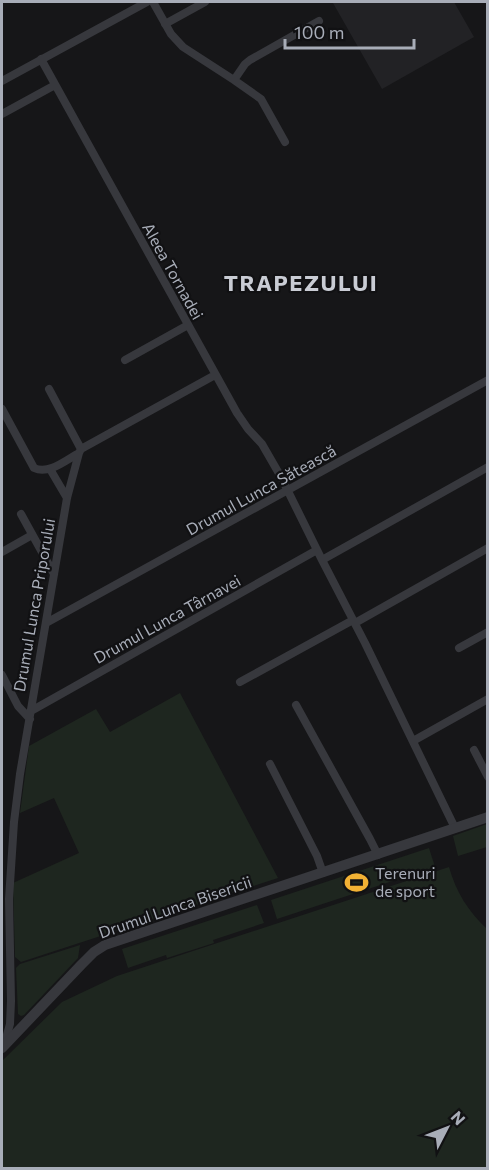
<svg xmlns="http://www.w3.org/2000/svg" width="489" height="1170" viewBox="0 0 489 1170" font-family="Commissioner,sans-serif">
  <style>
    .built { fill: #222225 }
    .green { fill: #1e261f }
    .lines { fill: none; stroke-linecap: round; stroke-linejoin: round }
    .minor { stroke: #37383d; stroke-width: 8 }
    .tertiary { stroke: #37383d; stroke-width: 10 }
    .labels { text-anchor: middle; stroke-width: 4.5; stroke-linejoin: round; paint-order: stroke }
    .street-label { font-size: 16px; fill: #a8adb8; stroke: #111113 }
    .poi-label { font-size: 16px; fill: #a8adb8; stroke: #111113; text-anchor: start }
    .district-label { font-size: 22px; font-weight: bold; letter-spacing: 1.5px; fill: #c9ccd4; stroke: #111113 }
  </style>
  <rect width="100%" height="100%" fill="#161618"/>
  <path class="built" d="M336,2h118l20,35 -92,52 -49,-86z"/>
  <path class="green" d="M180,693l98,185 -257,84 -6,-5 -2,-74 66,-30 -25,-55 -34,15 9,-67 67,-37 14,23z
    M487,824v23l-29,9 -5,-20z
    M429,848l6,19 -158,52 -6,-19z
    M449,867c7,25 19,44 38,62v239h-485v-107l60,-59 55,-26z
    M257,905l7,18 -51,17 1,3 -47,15 -1,-3 -38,13 -6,-19z
    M80,945l-2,13 -54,57 -3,1 -3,-2 -2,-46 4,-4z"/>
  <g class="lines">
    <path class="minor" d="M153,2l18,32 12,13 51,33 27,19 24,43
      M165,24l40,-22
      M41,59l196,354 11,16 14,15 19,33 41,83 43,83 90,185
      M234,80l11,-16 5,-4 69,-39
      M2,81l145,-79
      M2,114l53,-29
      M125,360l63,-35
      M49,389l32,60
      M2,409l32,59c15,7 32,-8 45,-15l2,-4 134,-74
      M50,469l17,29
      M21,514l33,60
      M2,552l30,-17
      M322,560l166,-93
      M46,623l442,-243
      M355,623l133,-75
      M459,648l29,-16
      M2,675l16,31 12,13
      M240,682l113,-62
      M296,705l74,134 8,16
      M31,711l286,-161
      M413,741l75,-42
      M474,750l14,27
      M270,764l47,92 6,17
      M4,1045l6,-21 1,-23 -2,-102 5,-77 6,-48 47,-276 12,-45"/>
    <path class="tertiary" d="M2,1048l80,-84 12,-12 11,-7 383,-128"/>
  </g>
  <defs>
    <symbol id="stadium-bare" viewBox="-9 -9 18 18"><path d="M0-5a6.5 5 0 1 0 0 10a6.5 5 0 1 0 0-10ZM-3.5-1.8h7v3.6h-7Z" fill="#f2b134" stroke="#111113" stroke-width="2.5" paint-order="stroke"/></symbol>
  </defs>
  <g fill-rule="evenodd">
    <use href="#stadium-bare" x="340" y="866" width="33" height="33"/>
  </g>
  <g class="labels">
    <g class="street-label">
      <text transform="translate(173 271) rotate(61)" y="6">Aleea Tornadei</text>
      <text transform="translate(261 490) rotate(-29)" y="6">Drumul Lunca Sătească</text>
      <text transform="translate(34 605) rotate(-80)" y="6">Drumul Lunca Priporului</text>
      <text transform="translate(167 619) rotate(-29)" y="6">Drumul Lunca Târnavei</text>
      <text transform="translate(175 907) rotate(-19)" y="6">Drumul Lunca Bisericii</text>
    </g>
    <g class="poi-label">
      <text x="375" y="879">Terenuri<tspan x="375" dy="18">de sport</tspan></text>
    </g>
    <g class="district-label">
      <text x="301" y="291">TRAPEZULUI</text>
    </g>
  </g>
  <rect width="489" height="1170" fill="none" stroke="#a8adb8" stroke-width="6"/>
  <g transform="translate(447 1128) rotate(48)" stroke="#111113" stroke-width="4.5" paint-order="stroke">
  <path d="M0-4.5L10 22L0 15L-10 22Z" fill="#a8adb8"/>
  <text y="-9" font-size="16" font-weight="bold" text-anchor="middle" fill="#a8adb8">N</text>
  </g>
  <path d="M285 39v9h129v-9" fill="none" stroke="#a8adb8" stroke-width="3"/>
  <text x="294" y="39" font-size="18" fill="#a8adb8" stroke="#111113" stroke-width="4.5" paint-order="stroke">100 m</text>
</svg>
